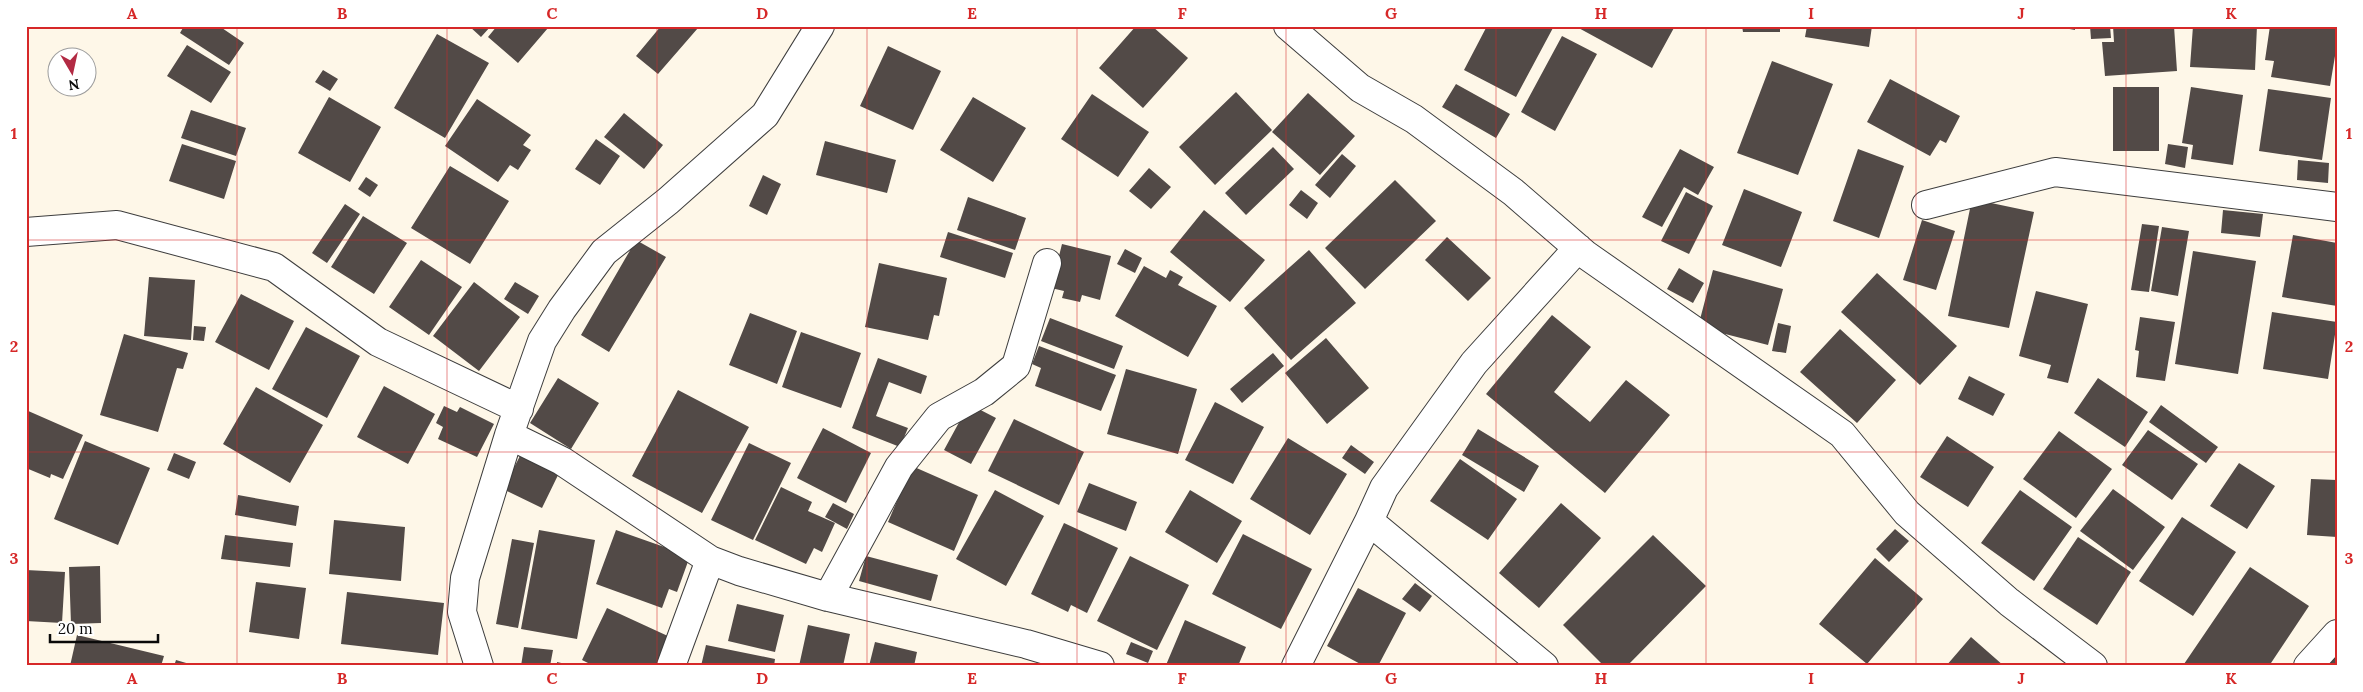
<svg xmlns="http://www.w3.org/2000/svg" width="2363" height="692" viewBox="0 0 2363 692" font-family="Lora,serif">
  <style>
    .building { fill: #524a47 }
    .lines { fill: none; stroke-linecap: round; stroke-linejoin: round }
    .minor-casing { stroke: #3d3d3d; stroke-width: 30 }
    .minor { stroke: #fff; stroke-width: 28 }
    .grid { fill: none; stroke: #d62828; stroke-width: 1; stroke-opacity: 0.55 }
    .neatline { fill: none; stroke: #d62828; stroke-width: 2 }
    .grid-label { font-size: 16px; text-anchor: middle; font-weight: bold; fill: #d62828 }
  </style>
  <rect width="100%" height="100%" fill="#fef7e8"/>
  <path class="building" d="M184,26h35l25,17 -15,22 -49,-32z
    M469,26h22l-10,11z
    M497,26h48l3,2 -30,35 -30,-26z
    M661,26h34l3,2 -40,46 -22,-18z
    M1136,26h16l36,32 -45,50 -44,-40z
    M1487,26h67l-38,71 -52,-27z
    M1575,26h100l-23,42z
    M1742,26h38v6h-37z
    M1807,26h65l-3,21 -64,-10z
    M2053,26h22v4z
    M2090,26h20l1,12 -20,1z
    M2113,26h61l3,45 -72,5 -3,-34h12z
    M2193,26h64l-2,44 -65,-3z
    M2270,26h67v18l-7,42 -59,-9 3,-16 -9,-1z
    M437,34l52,29 -44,75 -51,-30z
    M1562,36l35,18 -42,77 -34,-19z
    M187,45l44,27 -20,31 -44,-27z
    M888,46l53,25 -28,59 -53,-24z
    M1772,61l61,23 -35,91 -61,-22z
    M323,70l15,9 -8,12 -15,-9z
    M1890,79l70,37 -14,27 -6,-3 -10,16 -63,-34z
    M1456,84l54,30 -14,24 -54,-31z
    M2113,87h46v64h-46z
    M2191,87l52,8 -10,70 -42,-6 2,-14 -11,-2z
    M2268,89l63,9 -9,62 -63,-9z
    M1236,92l36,38 -57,55 -36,-38z
    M1308,93l47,43 -35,39 -48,-43z
    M1092,94l57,38 -31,45 -57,-38z
    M329,97l52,30 -31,55 -52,-29z
    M973,97l53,31 -33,54 -53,-32z
    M477,99l54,36 -8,10 8,5 -13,20 -8,-5 -12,17 -53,-36z
    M191,110l55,18 -10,28 -55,-18z
    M624,113l39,32 -19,24 -40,-32z
    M596,139l24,17 -20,29 -25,-16z
    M825,141l71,19 -9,33 -71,-18z
    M182,144l54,17 -12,38 -55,-18z
    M2168,144l20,3 -3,21 -20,-4z
    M1273,147l21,22 -48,46 -21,-22z
    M1680,149l34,18 -16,28 -14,-8 -22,40 -20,-10z
    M1858,149l46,17 -25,72 -46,-17z
    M1342,154l14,12 -26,32 -15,-13z
    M2298,160l31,3 -1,20 -31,-3z
    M450,166l59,35 -39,63 -59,-36z
    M1149,168l22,19 -20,22 -22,-18z
    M763,175l18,9 -14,31 -18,-9z
    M366,177l12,8 -8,12 -12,-8z
    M1395,180l41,41 -71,68 -40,-41z
    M1744,189l58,23 -21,55 -59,-22z
    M1301,190l17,13 -11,16 -18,-14z
    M1686,192l27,14 -24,48 -28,-13z
    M968,197l58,21 -11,32 -58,-20z
    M1972,199l62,13 -25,116 -61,-12z
    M345,204l15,10 -33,49 -15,-10z
    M1204,210l61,50 -35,42 -60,-50z
    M2223,210l40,4 -3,23 -39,-4z
    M363,216l44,27 -33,51 -43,-27z
    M1922,220l33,11 -19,59 -33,-10z
    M2142,224l17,2 -10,66 -18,-2z
    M2162,227l27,4 -11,65 -27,-5z
    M948,232l65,21 -8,25 -65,-21z
    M2293,235l44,8v63l-55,-9z
    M1447,237l44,41 -23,23 -43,-41z
    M636,240l30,17 -57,95 -28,-17z
    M1062,244l49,12 -11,44 -18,-5 -2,7 -18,-4 2,-7 -13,-3z
    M1125,249l17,9 -7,15 -18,-9z
    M1309,250l47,53 -65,57 -47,-52z
    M2193,251l63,10 -18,113 -63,-10z
    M421,260l41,27 -33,48 -40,-28z
    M879,263l68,15 -8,38 -5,-1 -6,25 -63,-13z
    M1144,266l22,12 4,-8 13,7 -5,8 39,21 -29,51 -73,-41z
    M1679,268l25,15 -11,20 -26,-14z
    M1713,270l70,19 -15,56 -70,-18z
    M1877,273l80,73 -37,39 -79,-73z
    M149,277l46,3 -4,60 -47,-4z
    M474,282l46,35 -41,54 -46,-35z
    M515,282l24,14 -11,18 -24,-15z
    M2036,291l52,13 -20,79 -21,-5 4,-13 -32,-9z
    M241,294l53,27 -25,49 -54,-28z
    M2272,312l65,10 -9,57 -65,-10z
    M750,313l47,18 -20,53 -48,-19z
    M1552,315l39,32 -37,45 36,30 36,-42 44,35 -65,78 -119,-99z
    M2140,317l35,5 -10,59 -29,-4 3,-26 -4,-1z
    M1050,318l73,28 -9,23 -73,-28z
    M1778,323l13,3 -5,27 -14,-2z
    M194,326l12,1 -2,14 -11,-1z
    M306,327l54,29 -33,62 -55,-29z
    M1840,329l56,51 -39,43 -57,-51z
    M801,332l60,21 -20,55 -59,-21z
    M124,334l64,19 -5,16 -6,-1 -19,64 -58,-17z
    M1326,338l43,50 -42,36 -42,-51z
    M1039,346l77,29 -15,36 -66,-25 6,-18 -9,-4z
    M1273,353l11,13 -42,37 -12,-14z
    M878,358l49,18 -6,18 -32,-12 -13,34 32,12 -8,19 -48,-19z
    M1126,369l71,20 -19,65 -71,-20z
    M1969,376l36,18 -12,22 -35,-17z
    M558,378l41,25 -28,46 -41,-26z
    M2098,378l50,34 -23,35 -51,-34z
    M384,386l51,28 -27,50 -51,-27z
    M256,387l67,38 -33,58 -67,-39z
    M678,390l71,37 -47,86 -70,-37z
    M1215,402l49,25 -31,57 -48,-24z
    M969,404l27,14 -25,46 -27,-14z
    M2161,405l57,42 -12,16 -57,-41z
    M444,406l13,6 3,-5 34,17 -17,33 -39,-18 5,-12 -7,-4z
    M26,410l57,25 -20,44 -12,-5 -1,4 -24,-10z
    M1014,419l70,33 -25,53 -71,-34z
    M823,428l48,25 -25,50 -49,-25z
    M1478,429l61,37 -15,26 -62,-37z
    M2148,430l50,34 -26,36 -50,-35z
    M2059,431l53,38 -36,49 -53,-39z
    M1947,436l47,31 -26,40 -48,-30z
    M1288,438l59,36 -37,61 -60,-36z
    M85,441l65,27 -32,77 -64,-26z
    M749,443l42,20 -38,77 -42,-20z
    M1351,445l23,17 -9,12 -23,-16z
    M522,452l38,19 -18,37 -39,-19z
    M174,453l22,9 -7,17 -22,-9z
    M1460,459l57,40 -29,41 -58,-39z
    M2239,463l36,23 -28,43 -37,-23z
    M912,466l66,29 -24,56 -66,-29z
    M2311,479l26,1v57l-30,-2z
    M1089,483l48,19 -11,29 -49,-19z
    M781,487l31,15 -4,9 27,12 -13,29 -8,-4 -8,16 -51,-24z
    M2113,489l52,38 -32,43 -53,-39z
    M995,490l49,26 -38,70 -50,-27z
    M1190,490l52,31 -25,42 -52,-31z
    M2020,490l52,37 -38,54 -53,-38z
    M238,495l61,11 -3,20 -61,-11z
    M833,503l21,11 -7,15 -22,-12z
    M1561,503l40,35 -62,70 -40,-35z
    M2182,517l54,35 -43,64 -54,-35z
    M334,520l71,7 -4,54 -72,-7z
    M1064,523l54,25 -31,65 -16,-8 -3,7 -37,-18z
    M1895,529l14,12 -20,21 -13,-13z
    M539,530l56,10 -18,99 -56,-10z
    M616,530l74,26 -13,36 -8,-3 -7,19 -66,-24z
    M1243,534l69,35 -31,60 -69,-35z
    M225,535l68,8 -3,24 -69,-8z
    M1653,535l53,51 -79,80h-23l-41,-41z
    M2078,537l53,35 -34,53 -54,-36z
    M512,539l22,4 -16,85 -22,-4z
    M866,556l72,19 -7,26 -72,-20z
    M1130,556l59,29 -32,65 -60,-29z
    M1875,558l48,41 -56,65 -48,-40z
    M100,566l1,57 -30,1 -2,-57z
    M2250,567l59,39 -40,60h-83l-2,-2z
    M26,570l39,2 -3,51 -36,-2z
    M256,582l50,6 -7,51 -50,-7z
    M1415,583l17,13 -12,16 -18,-13z
    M1358,588l48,25 -28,53h-14l-37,-20z
    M347,592l97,11 -6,52 -97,-11z
    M737,604l47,11 -9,37 -47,-11z
    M607,608l63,29 -14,29h-62l-12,-6z
    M1185,620l61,27 -8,19 -72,-1z
    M808,625l42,9 -7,32h-44z
    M77,635l87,21 -3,10h-91z
    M1971,637l33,29h-58z
    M875,642l42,10 -3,14h-45z
    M1131,642l22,9 -5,12 -22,-9z
    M706,645l69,14 -1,7h-73z
    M2337,646v20h-14z
    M524,647l29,3 -3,16h-29z
    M176,660l17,5v1h-19z
    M557,662l13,3v1h-13z"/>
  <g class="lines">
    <defs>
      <path id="minor" d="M1288,26l72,62 54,31 99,73 73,63 256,179 65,79 102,89 84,64
        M1926,205l129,-33 282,35
        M26,232l91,-7 157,42 104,75 141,67
        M509,435l53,26 148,99 29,11 89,26 198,47 74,22
        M828,597l71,-130 40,-50 45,-25 32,-26 31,-103
        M479,666l-17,-54 3,-34 44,-143 33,-94 20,-32 42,-57 64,-51 97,-86 55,-89
        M671,666l39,-106
        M1296,666l73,-145
        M1544,666l-175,-145 15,-33 90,-125 104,-115
        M2308,666l29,-32"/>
    </defs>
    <use href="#minor" class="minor-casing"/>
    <use href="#minor" class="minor"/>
  </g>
  <path class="grid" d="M237,26v640M447,26v640M657,26v640M867,26v640M1077,26v640M1286,26v640M1496,26v640M1706,26v640M1916,26v640M2126,26v640M26,240h2311M26,452h2311"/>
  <rect width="2363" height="692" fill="none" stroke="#ffffff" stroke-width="55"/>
  <g transform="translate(72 72) rotate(171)"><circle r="24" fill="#ffffff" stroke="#9d9d9d"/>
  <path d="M0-4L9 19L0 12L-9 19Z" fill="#b22a43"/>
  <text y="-8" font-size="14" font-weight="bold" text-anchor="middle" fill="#0a0a0a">N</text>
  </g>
  <path d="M50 634v8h108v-8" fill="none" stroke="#0a0a0a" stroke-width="2.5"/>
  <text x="58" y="634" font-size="15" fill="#0a0a0a" stroke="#ffffff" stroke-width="4" paint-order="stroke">20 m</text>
  <rect x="28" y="28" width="2308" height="636" class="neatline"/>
  <g class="grid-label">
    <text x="132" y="19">A</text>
    <text x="342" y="19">B</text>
    <text x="552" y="19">C</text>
    <text x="762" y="19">D</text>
    <text x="972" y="19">E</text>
    <text x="1182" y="19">F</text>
    <text x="1391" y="19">G</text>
    <text x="1601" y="19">H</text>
    <text x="1811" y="19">I</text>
    <text x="2021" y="19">J</text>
    <text x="2231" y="19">K</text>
    <text x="14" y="139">1</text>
    <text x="2349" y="139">1</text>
    <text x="14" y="352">2</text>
    <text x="2349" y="352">2</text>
    <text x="14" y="564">3</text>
    <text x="2349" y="564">3</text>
    <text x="132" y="684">A</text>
    <text x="342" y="684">B</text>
    <text x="552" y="684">C</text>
    <text x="762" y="684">D</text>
    <text x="972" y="684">E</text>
    <text x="1182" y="684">F</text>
    <text x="1391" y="684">G</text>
    <text x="1601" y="684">H</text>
    <text x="1811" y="684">I</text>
    <text x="2021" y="684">J</text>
    <text x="2231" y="684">K</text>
  </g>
</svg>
